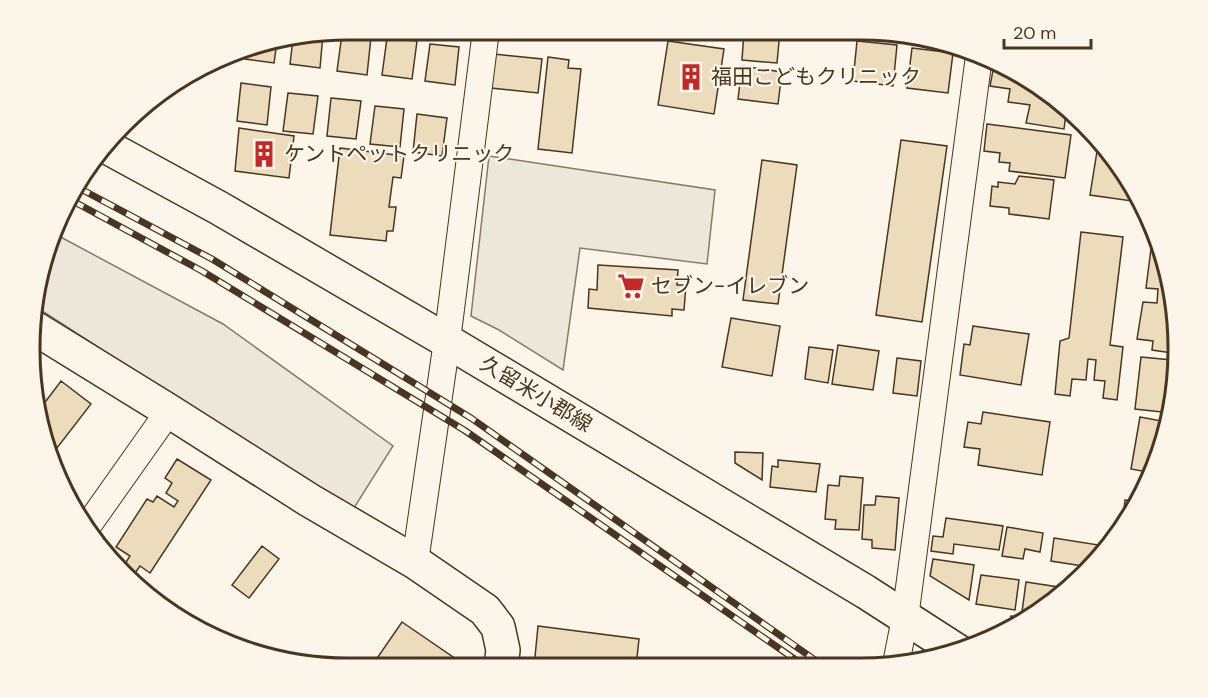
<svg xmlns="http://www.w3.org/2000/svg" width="1208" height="698" viewBox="0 0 1208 698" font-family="'DM Sans','Noto Sans JP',sans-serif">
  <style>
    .parking { fill: #ede7d9; stroke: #887966; stroke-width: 1.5 }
    .building { fill: #ecdcbc; stroke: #4a3520; stroke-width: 1.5 }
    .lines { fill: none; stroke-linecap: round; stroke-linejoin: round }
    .street-casing { stroke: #4a3520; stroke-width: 28 }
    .secondary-casing { stroke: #4a3520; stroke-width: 36 }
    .primary-casing { stroke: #4a3520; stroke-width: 36 }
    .street { stroke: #fbf6e9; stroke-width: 26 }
    .secondary { stroke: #fbf6e9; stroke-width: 33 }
    .primary { stroke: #fbf6e9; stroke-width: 33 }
    .rail-casing { stroke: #4a3520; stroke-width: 7 }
    .rail { stroke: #fbf6e9; stroke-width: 4.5; stroke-dasharray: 14; stroke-linecap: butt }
    .labels { text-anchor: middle; stroke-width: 4.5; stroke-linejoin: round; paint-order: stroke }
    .poi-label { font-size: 21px; fill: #4a3520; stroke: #fbf6e9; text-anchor: start }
    .street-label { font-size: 21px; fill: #4a3520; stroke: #fbf6e9 }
    .rim { fill: none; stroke: #4a3520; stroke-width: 3 }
  </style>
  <rect width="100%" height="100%" fill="#fbf6e9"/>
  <path class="parking" d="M489,156l226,34 -8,74 -127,-16 -17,122 -64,-40 -28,-14z
    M55,234l168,90 170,122 -41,65 -316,-204 5,-41z"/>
  <path class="building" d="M434,30h32v4z
    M577,30h50l-1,6z
    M744,31h36l-3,32 -35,-3z
    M811,31h41l-1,9 -41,-5z
    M858,31h22l19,3 -1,7 -41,-4z
    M323,34l-3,34 -30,-4 3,-25z
    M342,34l29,3 -4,38 -30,-4z
    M387,38l30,3 -5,38 -30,-4z
    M668,41l56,8 -10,65 -56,-9z
    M857,41l40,4 -4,41 -40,-5z
    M277,42l-3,21 -29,-4 1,-12z
    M430,44l29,3 -4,38 -30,-4z
    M912,48l41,5 -5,40 -41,-5z
    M494,54l48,5 -4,34 -47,-5z
    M548,57l21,3 -1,8 13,1 -9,84 -34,-4z
    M994,65l6,1 36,18 12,11 -1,2 3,1 16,15 -2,16 -38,-6 4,-18 -22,-3 2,-13 -20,-3z
    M742,66l40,6 -4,32 -40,-5z
    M241,83l30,4 -4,38 -30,-4z
    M288,93l30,3 -5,38 -30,-3z
    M331,98l30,3 -5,38 -29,-3z
    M375,106l29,3 -4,38 -30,-3z
    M417,114l30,4 -5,38 -29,-4z
    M987,124l84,11 -6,43 -56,-7 1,-8 -11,-1 1,-9 -16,-2z
    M239,128l55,8 -5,42 -54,-7z
    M901,140l46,6 -25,176 -46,-7z
    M1098,145l26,26 9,23 -1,7 -42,-6z
    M340,148l64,8 -3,22 -8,-1 -4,30h7l-3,24h-6l-1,10 -56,-6z
    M762,160l35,5 -19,139 -35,-4z
    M1019,176l35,4 -5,39 -40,-5v-6l-19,-2 2,-20 6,1v-5l17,2z
    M1081,232l42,5 -13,108 13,2 -6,53 -14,-2 2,-17 -11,-1 2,-20 -8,-1 -2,21 -14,-1 -2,17 -15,-2 5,-53 9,-3z
    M1151,249l6,1 15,36v67l-20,-3 1,-9 -16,-2 6,-37 14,1 1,-14 -12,-1z
    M598,265l80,5 -1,15h9l-2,25 -12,-1v7l-84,-8 1,-19 8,1z
    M731,318l49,8 -8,50 -50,-9z
    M973,326l56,8 -8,51 -61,-10 4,-31 6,1z
    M838,345l41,6 -6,39 -41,-6z
    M809,347l24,3 -5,33 -23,-4z
    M1141,357l31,3 -1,53 -36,-4z
    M897,358l24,3 -4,35 -24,-3z
    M61,381l30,23 -41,53 -3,-5 -7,-43z
    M983,412l67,10 -8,53 -64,-10 2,-16 -16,-2 4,-25 13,2z
    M1140,417l27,5 -20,50 -16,-3z
    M735,452l28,1 -1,27 -27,-17z
    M177,459l34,21 -61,93 -10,-7 -8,11 -16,-15 7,5 7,-11 -14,-9 31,-48 6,3 4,-6 17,11 4,-6 -12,-8 6,-10 -7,-5z
    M778,460l42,4 -4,28 -46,-5 2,-21 6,1z
    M840,476l23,2 -4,52 -24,-1 1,-9 -11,-1 3,-34 11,1z
    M876,496l23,2 -4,52 -23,-2v-8l-10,-1 2,-34h11z
    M1125,500l10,1 -13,28z
    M946,518l57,8 -4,24 -45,-6 -1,10 -22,-3 2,-15 10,1z
    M1007,527l36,6 -3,19 -15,-3 -2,10 -21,-3z
    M1054,538l51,8 -1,5 -15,16 -38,-6z
    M262,546l17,13 -30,39 -17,-13z
    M933,559l41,6 -5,35 -39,-24z
    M981,575l38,5 -4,30 -39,-6z
    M1026,582l39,6v2l-31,24 -12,-2z
    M1011,616l17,2 -19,12z
    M402,622l51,35 -7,10h-75z
    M538,626l101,13 -3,28h-102z"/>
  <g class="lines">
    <defs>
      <path id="street" d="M87,527l82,-116
        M415,562l32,-221 39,-311
        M896,664l9,-46 74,-562"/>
      <path id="secondary" d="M33,327l136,84 140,89 106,62 70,48 13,17 5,23 -2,17"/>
      <path id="primary" d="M107,147l112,61 228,133 419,251 93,60"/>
    </defs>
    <use href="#street" class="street-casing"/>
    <use href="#secondary" class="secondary-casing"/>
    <use href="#primary" class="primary-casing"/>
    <use href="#street" class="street"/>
    <use href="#secondary" class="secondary"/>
    <use href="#primary" class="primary"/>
    <defs>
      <path id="rail" d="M77,187l135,72 259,159 354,249
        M71,200l131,71 262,159 342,237"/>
    </defs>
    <use href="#rail" class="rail-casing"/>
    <use href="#rail" class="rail"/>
  </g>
  <defs>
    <symbol id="building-bare" viewBox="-9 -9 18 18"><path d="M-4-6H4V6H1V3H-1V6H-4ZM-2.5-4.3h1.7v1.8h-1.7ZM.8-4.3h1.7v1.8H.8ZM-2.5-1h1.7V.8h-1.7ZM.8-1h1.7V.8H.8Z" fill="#c62828" stroke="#fbf6e9" stroke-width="2.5" paint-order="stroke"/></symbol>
    <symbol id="supermarket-bare" viewBox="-9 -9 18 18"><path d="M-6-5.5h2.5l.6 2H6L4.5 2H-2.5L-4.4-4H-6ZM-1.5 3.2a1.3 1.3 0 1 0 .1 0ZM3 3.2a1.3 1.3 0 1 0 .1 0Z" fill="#c62828" stroke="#fbf6e9" stroke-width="2.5" paint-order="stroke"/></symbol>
  </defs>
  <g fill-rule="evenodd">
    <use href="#building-bare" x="672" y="58" width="38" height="38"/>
    <use href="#building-bare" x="245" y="135" width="38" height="38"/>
    <use href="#supermarket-bare" x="612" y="267" width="38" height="38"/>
  </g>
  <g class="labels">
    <g class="poi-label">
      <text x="711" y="84">福田こどもクリニック</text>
      <text x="284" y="161">ケントペットクリニック</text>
      <text x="651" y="293">セブン-イレブン</text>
    </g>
    <g class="street-label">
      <text transform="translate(536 394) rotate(31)" y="7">久留米小郡線</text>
    </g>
  </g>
  <path d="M0 0H1208V698H0ZM348 40H860A308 308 0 0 1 1168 348V350A308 308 0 0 1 860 658H348A308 308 0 0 1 40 350V348A308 308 0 0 1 348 40Z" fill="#fbf6e9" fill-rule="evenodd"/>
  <path class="rim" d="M348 40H860A308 308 0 0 1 1168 348V350A308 308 0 0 1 860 658H348A308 308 0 0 1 40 350V348A308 308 0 0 1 348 40Z"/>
  <path d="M1004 39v9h87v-9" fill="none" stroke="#4a3520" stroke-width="3"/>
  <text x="1013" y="39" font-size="18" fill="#4a3520" stroke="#fbf6e9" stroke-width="4.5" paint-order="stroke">20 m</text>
</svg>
